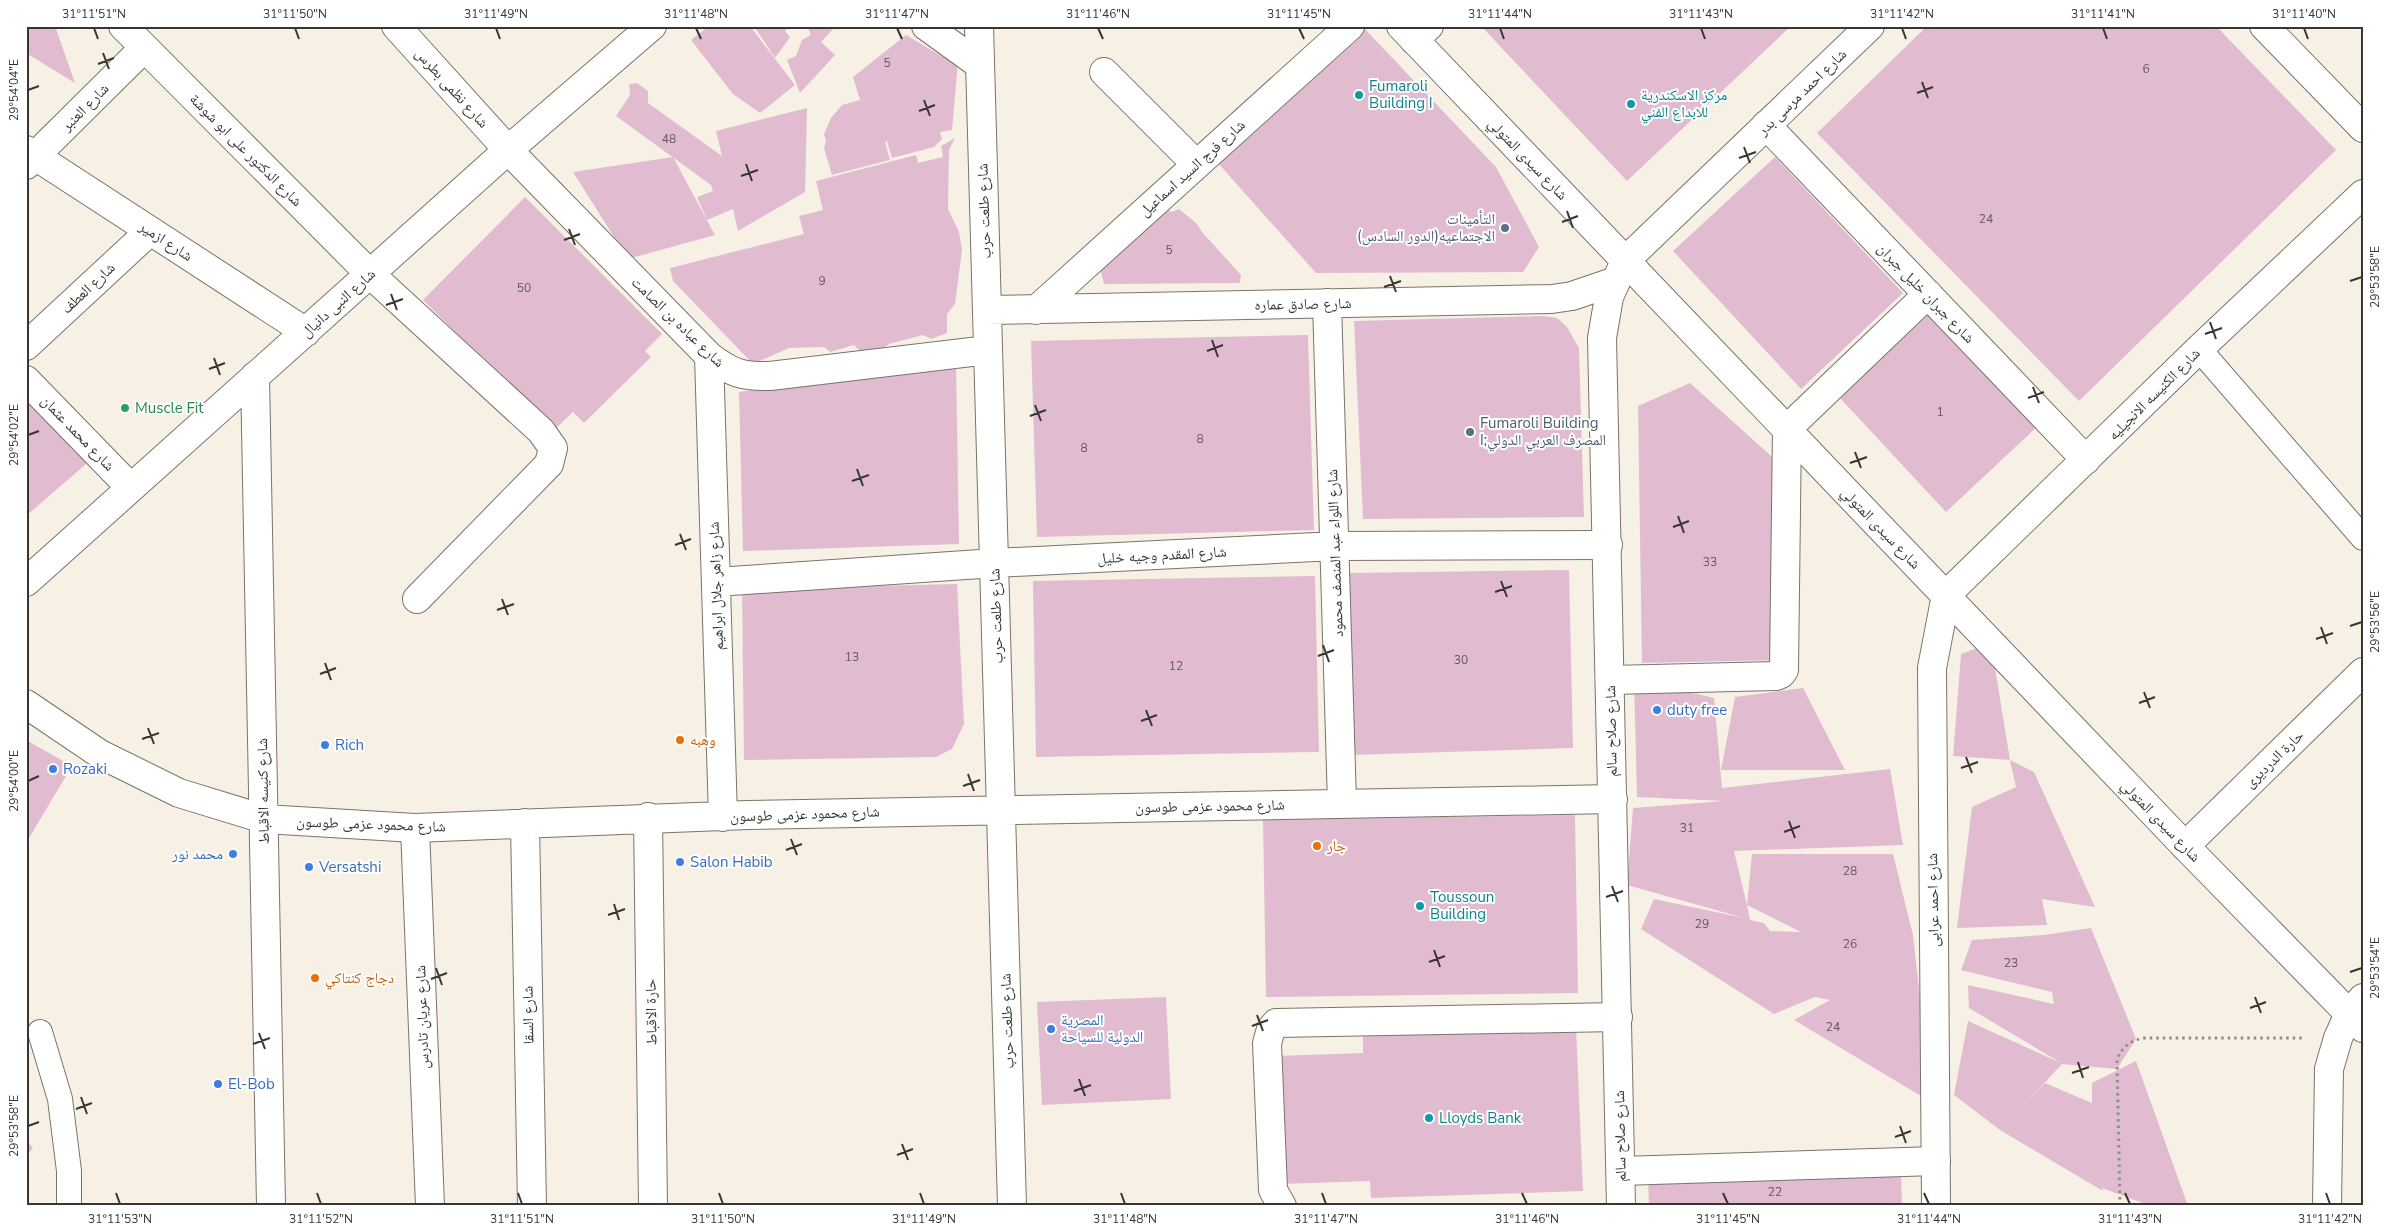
<svg xmlns="http://www.w3.org/2000/svg" width="2389" height="1232" viewBox="0 0 2389 1232" font-family="'Nunito Sans','Noto Naskh Arabic',sans-serif">
  <style>
    .building { fill: #e1bcd1; fill-rule: evenodd }
    .lines { fill: none; stroke-linecap: round; stroke-linejoin: round }
    .lane-casing { stroke: #797469; stroke-width: 26 }
    .street-casing { stroke: #797469; stroke-width: 30 }
    .secondary-casing { stroke: #797469; stroke-width: 30 }
    .primary-casing { stroke: #797469; stroke-width: 30 }
    .path { stroke: #928e86; stroke-width: 3; stroke-dasharray: 2.5 4; stroke-linecap: butt }
    .lane { stroke: #fff; stroke-width: 24 }
    .street { stroke: #fff; stroke-width: 28 }
    .secondary { stroke: #fff; stroke-width: 28 }
    .primary { stroke: #fff; stroke-width: 28 }
    .ticks { fill: none; stroke: #393632; stroke-width: 2 }
    .culture-dot { fill: #0f9aa8; stroke: #fff; stroke-width: 2 }
    .service-dot { fill: #5c6f8a; stroke: #fff; stroke-width: 2 }
    .leisure-dot { fill: #2e9e5b; stroke: #fff; stroke-width: 2 }
    .shop-dot { fill: #3f7fe0; stroke: #fff; stroke-width: 2 }
    .food-dot { fill: #e8710a; stroke: #fff; stroke-width: 2 }
    .labels { text-anchor: middle; stroke-width: 4; stroke-linejoin: round; paint-order: stroke }
    .number-label { font-size: 12px; fill: #63585a }
    .culture-label { font-size: 15px; fill: #0d838f; stroke: #fff; text-anchor: start }
    .street-label { font-size: 15px; fill: #393632; stroke: #fff }
    .service-label { font-size: 15px; fill: #4e5e75; stroke: #fff; text-anchor: end }
    .leisure-label { font-size: 15px; fill: #27864d; stroke: #fff; text-anchor: start }
    .shop-label { font-size: 15px; fill: #366cbe; stroke: #fff; text-anchor: start }
    .food-label { font-size: 15px; fill: #c56008; stroke: #fff; text-anchor: start }
    .neatline { fill: none; stroke: #393632; stroke-width: 2 }
    .ticks-label { font-size: 12px; text-anchor: middle; fill: #393632 }
  </style>
  <rect width="100%" height="100%" fill="#f7f1e5"/>
  <path class="building" d="M26,26h29l20,57 -49,-30z
    M709,26h41l45,59 -35,28 -27,-19 -42,-54z
    M754,26h36l-5,5 5,6 -15,21z
    M807,26h29l-15,16 14,13 -35,38 -13,-33 9,-4 6,-16 9,-5z
    M1481,26h310l-164,155z
    M1927,26h289l120,124 -257,251 -262,-268z
    M1363,27l133,140 43,80 -16,25 -207,1 -99,-111z
    M906,35l37,22 16,-7 -7,80 -12,2 2,7 -8,8 -42,11 -5,-17 -2,1 5,18 -58,15 -8,-27 2,-7 -2,-7 7,-16 11,-13 18,-5 -7,-23z
    M637,83l11,8v12l74,53 -6,-25 91,-23 -2,84 -67,39 -5,-22 -26,11 -10,-23 16,-6 -2,-6 -95,-69 14,-21 -1,-11z
    M955,138l-6,12 -1,59 11,23 3,18 -7,54 -8,10v19l-16,6 -8,-4 -34,9 -9,7 -19,1 -7,-7 -24,7 -6,-5 -35,1 -36,16 -80,-83 -3,-13 134,-34 -5,-18 24,-6 -7,-29 100,-26 2,8 25,-6 -2,-11z
    M673,157l42,78 -87,24 -55,-87z
    M1775,157l128,136 -102,96 -128,-138z
    M525,197l137,137 -17,17 6,6 -67,66 -11,-11 -19,18 -131,-130z
    M1168,209l3,3 8,-3 17,14 6,9 39,43 -1,8 -136,1 -4,-16z
    M1932,311l107,114 -93,87 -106,-114z
    M1543,316l14,2 10,9 12,21 5,169 -221,2 -9,-198z
    M1308,335l6,195 -277,7 -6,-196z
    M949,362h7l3,182 -216,7 -4,-159z
    M1690,383l90,81 -1,196 -137,3 -4,-257z
    M26,391l67,67 -67,58z
    M1569,570l4,178 -221,7 -3,-182z
    M1315,576l4,176 -283,5 -3,-176z
    M957,584l7,140 -12,25 -16,8 -192,3 -2,-171z
    M1991,643l19,117 -57,-4 8,-102z
    M1634,679l80,19 8,90 168,-19 13,76 -169,6 13,54 5,-51h141l20,81 9,81 -1,80 -127,-76 36,-20 -15,-3 -41,17 -133,-85 13,-30 90,19 -117,-33 6,-77 91,-7 -87,-4zM1747,905l54,27 -31,-1 -6,-8 -14,-3z
    M1803,688l42,82h-124l14,-73z
    M26,740l46,26 -46,77z
    M2010,760l24,12 61,135 -53,-8 5,26 -90,3 15,-121 44,-20z
    M1575,815l3,178 -312,4 -3,-178z
    M2091,928l45,111 -19,30 -55,-5 -40,43 23,-24 47,20v-20l44,-22 52,145h-37l-49,-18 1,3 -103,-61 -46,-35 14,-74 93,42 -92,-55 -1,-23 86,19 -2,-12 -91,-22 11,-30 72,-5z
    M1166,997l5,102 -129,6 -5,-103z
    M1576,1026l7,165 -212,7 -1,-17 -89,3 -5,-128 87,-3v-20z
    M26,1142l7,5 -7,10z
    M1901,1174l1,32h-253l-1,-28z"/>
  <g class="lines">
    <defs>
      <path id="lane" d="M2199,349l164,189
        M40,1032l20,67 9,72v35"/>
      <path id="street" d="M123,26l247,248 171,157 12,17 -4,16 -132,135
        M396,26l112,124 201,206c22,17 34,21 61,20l218,-26
        M926,26l54,39
        M979,26l33,1180
        M2264,26l99,102
        M1414,40l15,-14
        M1104,72l92,92
        M1766,125l320,335
        M26,150l280,182
        M26,165l118,-117
        M1327,303l15,500
        M987,310l565,-11 20,-3 44,-15
        M1036,310l314,-284
        M26,346l124,-115
        M709,356l14,461
        M255,376l16,830
        M26,380l104,107
        M26,582l482,-432 144,-124
        M716,582l279,-19 341,-17 272,-1
        M1946,595l253,-246 164,-155
        M1610,680l166,-4 5,-2 3,-4 3,-241 141,-135
        M26,704l74,50 79,39 85,26 151,9 333,-13 865,-16
        M648,817l5,389
        M525,823l7,383
        M415,828l15,378
        M2185,846l178,-174
        M1621,1171l315,-10
        M1282,1206l-9,-16 -6,-147 4,-14 5,-6 342,-6
        M2327,1206l2,-137 9,-31 11,-24 14,-16"/>
      <path id="secondary" d="M1625,261l245,-235"/>
      <path id="primary" d="M1401,26l784,820 178,182
        M1621,1206l-19,-868 7,-41 16,-36
        M1936,1206l-4,-538 14,-73"/>
    </defs>
    <use href="#lane" class="lane-casing"/>
    <use href="#street" class="street-casing"/>
    <use href="#secondary" class="secondary-casing"/>
    <use href="#primary" class="primary-casing"/>
    <path class="path" d="M2120,1206l-3,-147c6,-13 14,-19 28,-21h157"/>
    <use href="#lane" class="lane"/>
    <use href="#street" class="street"/>
    <use href="#secondary" class="secondary"/>
    <use href="#primary" class="primary"/>
  </g>
  <path class="ticks" d="M94,28l4,11M295,28l4,11M496,28l4,11M696,28l5,11M897,28l5,11M1098,28l5,11M1299,28l5,11M1500,28l4,11M1701,28l4,11M1902,28l4,11M2103,28l4,11M2304,28l4,11M103,53l6,16M98,64l16,-6M1922,82l6,16M28,90l11,-4M1917,93l16,-6M924,100l6,16M919,111l16,-6M1744,147l6,16M1739,158l17,-6M746,164l6,17M741,176l17,-6M1567,211l6,17M1562,222l16,-6M569,229l6,16M564,240l16,-6M1390,276l6,16M2350,281l12,-4M1384,287l17,-6M391,294l6,16M386,305l17,-6M2210,322l6,17M2205,334l17,-6M1212,340l6,17M1207,351l16,-6M214,358l6,17M209,369l16,-6M2033,387l6,16M2028,398l16,-6M1035,405l6,16M1030,416l16,-6M28,435l11,-4M1855,452l6,16M1850,463l17,-6M857,469l6,17M852,481l17,-6M1678,516l6,17M1673,527l16,-6M680,534l6,16M675,545l16,-6M1501,581l6,16M1495,592l17,-6M502,599l6,16M497,610l17,-6M2350,626l12,-4M2321,627l6,17M2316,639l17,-6M1323,645l6,17M1318,656l16,-6M325,663l6,17M320,674l16,-6M2144,692l6,16M2139,703l16,-6M1146,710l6,16M1141,721l16,-6M148,728l6,16M142,739l17,-6M1966,757l6,16M1961,768l17,-6M968,774l6,17M28,781l11,-5M963,786l17,-6M1789,821l6,17M1784,832l16,-6M791,839l6,16M786,850l16,-6M1612,886l6,16M1606,897l17,-6M614,904l5,16M608,915l17,-6M1434,950l6,17M1429,962l16,-6M436,968l6,17M2350,972l12,-4M431,979l16,-6M2255,997l6,16M2250,1008l16,-6M1257,1015l6,16M1252,1026l16,-6M259,1033l6,16M253,1044l17,-6M2078,1062l5,16M2072,1073l17,-6M1079,1079l6,17M1074,1091l17,-6M81,1097l6,17M76,1109l16,-6M28,1126l11,-4M1900,1126l6,17M1895,1137l16,-6M902,1144l6,16M897,1155l16,-6M116,1193l4,11M317,1193l4,11M518,1193l4,11M719,1193l4,11M920,1193l4,11M1121,1193l4,11M1322,1193l4,11M1522,1193l5,11M1723,1193l5,11M1924,1193l5,11M2125,1193l5,11M2326,1193l4,11"/>
  <g class="culture-dot">
    <circle cx="1359" cy="95" r="5"/>
    <circle cx="1631" cy="104" r="5"/>
    <circle cx="1420" cy="906" r="5"/>
    <circle cx="1429" cy="1118" r="5"/>
  </g>
  <g class="service-dot">
    <circle cx="1505" cy="228" r="5"/>
    <circle cx="1470" cy="432" r="5"/>
  </g>
  <circle class="leisure-dot" cx="125" cy="408" r="5"/>
  <g class="shop-dot">
    <circle cx="1657" cy="710" r="5"/>
    <circle cx="325" cy="745" r="5"/>
    <circle cx="53" cy="769" r="5"/>
    <circle cx="233" cy="854" r="5"/>
    <circle cx="680" cy="862" r="5"/>
    <circle cx="309" cy="867" r="5"/>
    <circle cx="1051" cy="1029" r="5"/>
    <circle cx="218" cy="1084" r="5"/>
  </g>
  <g class="food-dot">
    <circle cx="680" cy="740" r="5"/>
    <circle cx="1317" cy="846" r="5"/>
    <circle cx="315" cy="978" r="5"/>
  </g>
  <g class="labels">
    <g class="number-label">
      <text x="887" y="67">5</text>
      <text x="2146" y="73">6</text>
      <text x="669" y="143">48</text>
      <text x="1986" y="223">24</text>
      <text x="1169" y="254">5</text>
      <text x="822" y="285">9</text>
      <text x="524" y="292">50</text>
      <text x="1940" y="416">1</text>
      <text x="1200" y="443">8</text>
      <text x="1084" y="452">8</text>
      <text x="1710" y="566">33</text>
      <text x="852" y="661">13</text>
      <text x="1461" y="664">30</text>
      <text x="1176" y="670">12</text>
      <text x="1687" y="832">31</text>
      <text x="1850" y="875">28</text>
      <text x="1702" y="928">29</text>
      <text x="1850" y="948">26</text>
      <text x="2011" y="967">23</text>
      <text x="1833" y="1031">24</text>
      <text x="1775" y="1196">22</text>
    </g>
    <g class="culture-label">
      <text x="1369" y="91">Fumaroli<tspan x="1369" dy="17">Building I</tspan></text>
      <text x="1641" y="100">مركز الاسكندرية<tspan x="1641" dy="17">للابداع الفني</tspan></text>
      <text x="1430" y="902">Toussoun<tspan x="1430" dy="17">Building</tspan></text>
      <text x="1439" y="1123">Lloyds Bank</text>
    </g>
    <g class="street-label">
      <text transform="translate(452 88) rotate(48)" y="5">شارع نظمى بطرس</text>
      <text transform="translate(1802 92) rotate(-44)" y="5">شارع احمد مرسى بدر</text>
      <text transform="translate(85 107) rotate(-45)" y="5">شارع العنبر</text>
      <text transform="translate(246 150) rotate(45)" y="5">شارع الدكتور على ابو شوشة</text>
      <text transform="translate(1528 159) rotate(46)" y="5">شارع سيدى المتولي</text>
      <text transform="translate(1192 168) rotate(-42)" y="5">شارع فرج السيد اسماعيل</text>
      <text transform="translate(984 211) rotate(-92)" y="5">شارع طلعت حرب</text>
      <text transform="translate(166 241) rotate(33)" y="5">شارع ازمير</text>
      <text transform="translate(88 288) rotate(-43)" y="5">شارع العطف</text>
      <text transform="translate(1926 293) rotate(46)" y="5">شارع جبران خليل جبران</text>
      <text transform="translate(338 303) rotate(-42)" y="5">شارع النبى دانيال</text>
      <text transform="translate(1303 304) rotate(-1)" y="5">شارع صادق عماره</text>
      <text transform="translate(678 322) rotate(44)" y="5">شارع عباده بن الصامت</text>
      <text transform="translate(2154 394) rotate(-45)" y="5">شارع الكنيسه الانجيليه</text>
      <text transform="translate(78 433) rotate(46)" y="5">شارع محمد عثمان</text>
      <text transform="translate(1881 528) rotate(46)" y="5">شارع سيدى المتولي</text>
      <text transform="translate(1335 553) rotate(-92)" y="5">شارع اللواء عبد المنصف محمود</text>
      <text transform="translate(1162 555) rotate(-3)" y="5">شارع المقدم وجيه خليل</text>
      <text transform="translate(716 586) rotate(-92)" y="5">شارع زاهر جلال ابراهيم</text>
      <text transform="translate(996 616) rotate(-92)" y="5">شارع طلعت حرب</text>
      <text transform="translate(1611 731) rotate(-91)" y="5">شارع صلاح سالم</text>
      <text transform="translate(2274 759) rotate(-44)" y="5">حارة الدرديرى</text>
      <text transform="translate(263 791) rotate(-91)" y="5">شارع كنيسه الاقباط</text>
      <text transform="translate(1210 806) rotate(-1)" y="5">شارع محمود عزمى طوسون</text>
      <text transform="translate(805 814) rotate(-2)" y="5">شارع محمود عزمى طوسون</text>
      <text transform="translate(2161 821) rotate(46)" y="5">شارع سيدى المتولي</text>
      <text transform="translate(371 824) rotate(2)" y="5">شارع محمود عزمى طوسون</text>
      <text transform="translate(1933 900) rotate(-91)" y="5">شارع احمد عرابى</text>
      <text transform="translate(651 1012) rotate(-91)" y="5">حارة الاقباط</text>
      <text transform="translate(528 1015) rotate(-91)" y="5">شارع السقا</text>
      <text transform="translate(422 1017) rotate(-92)" y="5">شارع عريان تادرس</text>
      <text transform="translate(1007 1021) rotate(-92)" y="5">شارع طلعت حرب</text>
      <text transform="translate(1620 1136) rotate(-91)" y="5">شارع صلاح سالم</text>
    </g>
    <g class="service-label">
      <text x="1495" y="224">التأمينات<tspan x="1495" dy="17">الاجتماعيه(الدور السادس)</tspan></text>
      <text x="1480" y="428" text-anchor="start">Fumaroli Building<tspan x="1480" dy="17">I;المصرف العربي الدولي</tspan></text>
    </g>
    <g class="leisure-label">
      <text x="135" y="413">Muscle Fit</text>
    </g>
    <g class="shop-label">
      <text x="1667" y="715">duty free</text>
      <text x="335" y="750">Rich</text>
      <text x="63" y="774">Rozaki</text>
      <text x="223" y="859" text-anchor="end">محمد نور</text>
      <text x="690" y="867">Salon Habib</text>
      <text x="319" y="872">Versatshi</text>
      <text x="1061" y="1025">المصرية<tspan x="1061" dy="17">الدولية للسياحة</tspan></text>
      <text x="228" y="1089">El-Bob</text>
    </g>
    <g class="food-label">
      <text x="690" y="745">وهبه</text>
      <text x="1327" y="851">جار</text>
      <text x="325" y="983">دجاج كنتاكي</text>
    </g>
  </g>
  <rect width="2389" height="1232" fill="none" stroke="#ffffff" stroke-width="55"/>
  <rect x="28" y="28" width="2334" height="1176" class="neatline"/>
  <g class="ticks-label">
    <text x="94" y="18">31°11'51"N</text>
    <text x="295" y="18">31°11'50"N</text>
    <text x="496" y="18">31°11'49"N</text>
    <text x="696" y="18">31°11'48"N</text>
    <text x="897" y="18">31°11'47"N</text>
    <text x="1098" y="18">31°11'46"N</text>
    <text x="1299" y="18">31°11'45"N</text>
    <text x="1500" y="18">31°11'44"N</text>
    <text x="1701" y="18">31°11'43"N</text>
    <text x="1902" y="18">31°11'42"N</text>
    <text x="2103" y="18">31°11'41"N</text>
    <text x="2304" y="18">31°11'40"N</text>
    <text transform="translate(14 90) rotate(-90)" y="4">29°54'04"E</text>
    <text transform="translate(2375 277) rotate(-90)" y="4">29°53'58"E</text>
    <text transform="translate(14 435) rotate(-90)" y="4">29°54'02"E</text>
    <text transform="translate(2375 622) rotate(-90)" y="4">29°53'56"E</text>
    <text transform="translate(14 781) rotate(-90)" y="4">29°54'00"E</text>
    <text transform="translate(2375 968) rotate(-90)" y="4">29°53'54"E</text>
    <text transform="translate(14 1126) rotate(-90)" y="4">29°53'58"E</text>
    <text x="120" y="1223">31°11'53"N</text>
    <text x="321" y="1223">31°11'52"N</text>
    <text x="522" y="1223">31°11'51"N</text>
    <text x="723" y="1223">31°11'50"N</text>
    <text x="924" y="1223">31°11'49"N</text>
    <text x="1125" y="1223">31°11'48"N</text>
    <text x="1326" y="1223">31°11'47"N</text>
    <text x="1527" y="1223">31°11'46"N</text>
    <text x="1728" y="1223">31°11'45"N</text>
    <text x="1929" y="1223">31°11'44"N</text>
    <text x="2130" y="1223">31°11'43"N</text>
    <text x="2330" y="1223">31°11'42"N</text>
  </g>
</svg>
